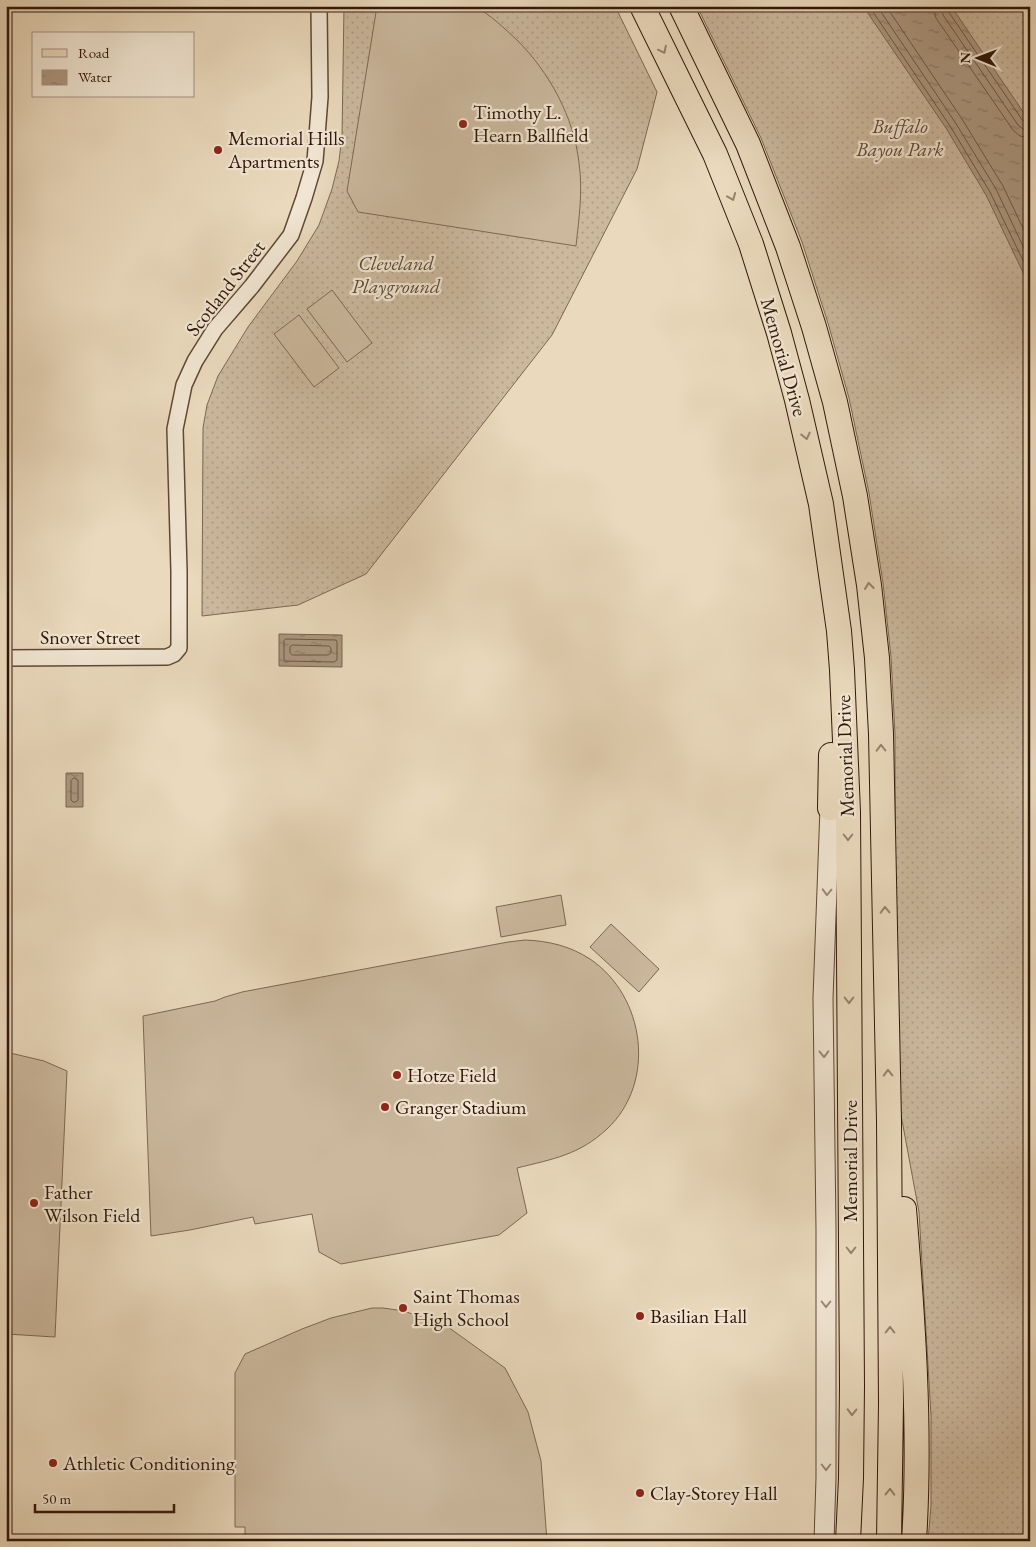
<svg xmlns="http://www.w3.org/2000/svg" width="1036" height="1547" viewBox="0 0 1036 1547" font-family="'EB Garamond',serif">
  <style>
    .grass { fill: url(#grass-dots); stroke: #7e6852 }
    .pitch { fill: #cbb89d; stroke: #7e6852 }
    .water { fill: url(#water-ripples); stroke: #7a644f }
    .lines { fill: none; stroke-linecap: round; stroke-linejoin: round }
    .shore { stroke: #6e5744; stroke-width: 1 }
    .minor-casing { stroke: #5f4835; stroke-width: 18 }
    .tertiary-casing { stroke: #5f4835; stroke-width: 21 }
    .primary-casing { stroke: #311708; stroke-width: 26 }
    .minor { stroke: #f1e6d3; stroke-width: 15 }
    .tertiary { stroke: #f1e6d3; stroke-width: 19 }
    .primary { stroke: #ead9bc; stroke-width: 24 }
    .oneway { stroke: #97826b }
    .oneway2 { stroke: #9b8978 }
    .poi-dot { fill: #8f2418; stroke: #f1e6d3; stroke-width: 2 }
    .labels { text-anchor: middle; stroke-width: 4.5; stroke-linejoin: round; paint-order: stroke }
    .poi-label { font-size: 20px; fill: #311708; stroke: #f1e6d3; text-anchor: start }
    .park-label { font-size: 20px; font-style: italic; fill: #5f4735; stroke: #f1e6d3 }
    .street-label { font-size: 20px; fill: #311708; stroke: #f1e6d3 }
  </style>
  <defs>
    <pattern id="grass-dots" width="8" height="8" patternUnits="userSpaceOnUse" patternTransform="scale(1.25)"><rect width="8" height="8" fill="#cbb89d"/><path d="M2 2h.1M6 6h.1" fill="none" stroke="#af9d86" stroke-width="1.8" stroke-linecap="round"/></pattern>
    <pattern id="water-ripples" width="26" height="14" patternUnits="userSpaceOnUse" patternTransform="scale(1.25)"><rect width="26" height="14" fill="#ab977f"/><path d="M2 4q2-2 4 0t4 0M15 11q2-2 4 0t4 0" fill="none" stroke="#8c7a66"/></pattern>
  </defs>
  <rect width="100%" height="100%" fill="#ead9bc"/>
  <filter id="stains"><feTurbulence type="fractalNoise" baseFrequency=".004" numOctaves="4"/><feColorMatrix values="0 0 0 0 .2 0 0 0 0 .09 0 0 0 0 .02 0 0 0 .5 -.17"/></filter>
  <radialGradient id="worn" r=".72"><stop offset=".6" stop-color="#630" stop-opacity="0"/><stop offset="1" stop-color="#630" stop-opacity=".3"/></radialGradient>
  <path class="grass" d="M344,6h271l42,86 -20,77 -85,166 -186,239 -68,31 -96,11 1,-188 4,-23 11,-29 30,-49 49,-66 22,-36 13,-36 7,-28 3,-25z
    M697,6h333v1535h-102l3,-35v-90l-12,-204 -23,-124 -1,-354 -4,-77 -8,-74 -14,-90 -20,-95 -21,-75 -26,-81 -41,-104z"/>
  <path class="pitch" d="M377,6c24,0 48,0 72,0 8,0 19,-2 26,1 14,6 31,23 42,33 32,32 57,77 62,123 4,28 0,55 -3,83l-218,-34 -11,-21z
    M332,290l40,53 -25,19 -40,-53z
    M299,315l40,53 -25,19 -40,-53z
    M561,895l5,30 -65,12 -5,-30z
    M611,924l48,45 -20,23 -49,-45z
    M525,940c24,1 45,6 65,19 55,37 67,123 17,170 -28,26 -54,30 -90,39l10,45 -28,22 -158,29 -22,-12 -7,-38 -57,10 -2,-7 -63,13 -39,6 -8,-220 72,-15 10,-4 17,-5 266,-50z
    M6,1052l38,9 23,10 -12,266 -49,-3z
    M372,1308h11l21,3 44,16 57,41 23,44 13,49 6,80h-302v-14h-10v-154l10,-19 57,-25 29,-11z"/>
  <path class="water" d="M863,6h88l79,116v165l-44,-92 -40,-67z
    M279,634l63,1v32l-63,-1z
    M66,773h17v34h-17z"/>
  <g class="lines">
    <path class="shore" d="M869,6l81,120 40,66 40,83
      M877,6l78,116 41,67 34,72
      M886,6l76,113 41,67 27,57
      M933,6l3,12 77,112 7,6 10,2
      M941,6l2,9 75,110 5,4 7,1
      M947,6l1,5 75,110 7,3
      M286,639l50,1 1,2v18l-3,2 -49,-1 -1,-2v-18z
      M293,645l36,1 2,2v5l-3,2h-36l-2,-2v-6z
      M74,778l3,1 1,2v19l-2,2h-3l-2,-2v-19z"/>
    <defs>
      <path id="minor" d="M6,658l161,-1 7,-3 5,-6v-77l-4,-142 9,-44 11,-24 20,-32 37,-43 39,-51 13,-37 11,-37 2,-25 3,-39 -1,-91"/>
      <path id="tertiary" d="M824,1541l2,-63v-249l-3,-231 7,-190"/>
      <path id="primary" d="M642,6l73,148 36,90 28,89 18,67 24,104 18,127 3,39 6,142 4,574 -1,92 -3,63
        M681,6l67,138 40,103 26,80 21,75 20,94 14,89 8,73 4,76 8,387 2,282 -2,138
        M830,808l1,-53
        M904,1209c9,110 17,222 10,332"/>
    </defs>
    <use href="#minor" class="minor-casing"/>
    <use href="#tertiary" class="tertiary-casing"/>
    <use href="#primary" class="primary-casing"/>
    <use href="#minor" class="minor"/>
    <use href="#tertiary" class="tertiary"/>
    <use href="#primary" class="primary"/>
  </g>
  <defs><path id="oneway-chevron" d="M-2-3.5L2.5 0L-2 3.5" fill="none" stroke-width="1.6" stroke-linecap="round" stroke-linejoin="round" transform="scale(1.25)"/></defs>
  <g class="oneway">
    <use href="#oneway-chevron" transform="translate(663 50) rotate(64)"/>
    <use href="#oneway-chevron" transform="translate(732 197) rotate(68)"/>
    <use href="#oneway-chevron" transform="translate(806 436) rotate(77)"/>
    <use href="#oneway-chevron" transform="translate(869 586) rotate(-97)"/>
    <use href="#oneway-chevron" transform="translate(881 748) rotate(-91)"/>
    <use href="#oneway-chevron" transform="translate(848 837) rotate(90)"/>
    <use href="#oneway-chevron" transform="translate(885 910) rotate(-91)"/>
    <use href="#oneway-chevron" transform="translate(849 1000) rotate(90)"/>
    <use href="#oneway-chevron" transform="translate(888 1073) rotate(-91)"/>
    <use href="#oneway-chevron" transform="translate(851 1250) rotate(90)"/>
    <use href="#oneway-chevron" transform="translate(890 1330) rotate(-90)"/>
    <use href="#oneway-chevron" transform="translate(852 1412) rotate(91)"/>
    <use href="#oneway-chevron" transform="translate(890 1492) rotate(-89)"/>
  </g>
  <g class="oneway2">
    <use href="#oneway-chevron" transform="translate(827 892) rotate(92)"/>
    <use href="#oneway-chevron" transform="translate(824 1054) rotate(89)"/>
    <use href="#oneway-chevron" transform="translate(826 1304) rotate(90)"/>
    <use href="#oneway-chevron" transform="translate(826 1467) rotate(90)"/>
  </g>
  <g class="poi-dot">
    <circle cx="463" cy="124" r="5"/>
    <circle cx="218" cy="150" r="5"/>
    <circle cx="397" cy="1075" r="5"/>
    <circle cx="385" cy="1107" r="5"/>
    <circle cx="34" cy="1203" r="5"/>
    <circle cx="403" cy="1308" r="5"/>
    <circle cx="640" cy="1316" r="5"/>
    <circle cx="53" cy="1463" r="5"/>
    <circle cx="640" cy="1493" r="5"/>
  </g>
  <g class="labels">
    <g class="poi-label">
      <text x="473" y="119">Timothy L.<tspan x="473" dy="23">Hearn Ballfield</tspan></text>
      <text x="228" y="145">Memorial Hills<tspan x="228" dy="23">Apartments</tspan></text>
      <text x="407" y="1082">Hotze Field</text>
      <text x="395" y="1114">Granger Stadium</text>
      <text x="44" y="1199">Father<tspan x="44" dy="23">Wilson Field</tspan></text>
      <text x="413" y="1303">Saint Thomas<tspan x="413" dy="23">High School</tspan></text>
      <text x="650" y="1323">Basilian Hall</text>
      <text x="63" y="1470">Athletic Conditioning</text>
      <text x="650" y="1500">Clay-Storey Hall</text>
    </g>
    <g class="park-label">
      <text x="900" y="133">Buffalo<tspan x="900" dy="23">Bayou Park</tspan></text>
      <text x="396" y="270">Cleveland<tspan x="396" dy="23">Playground</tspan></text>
    </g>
    <g class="street-label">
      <text transform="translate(225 288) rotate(-52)" y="7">Scotland Street</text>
      <text transform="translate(784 357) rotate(74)" y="7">Memorial Drive</text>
      <text x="90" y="644">Snover Street</text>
      <text transform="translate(845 756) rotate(-92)" y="7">Memorial Drive</text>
      <text transform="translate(850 1161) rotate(-90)" y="7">Memorial Drive</text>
    </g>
  </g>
  <rect width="1036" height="1547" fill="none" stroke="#ead9bc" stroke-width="25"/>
  <rect x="8" y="8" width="1021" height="1532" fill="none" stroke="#311708" stroke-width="2.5"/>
  <rect x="12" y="12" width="1011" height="1522" fill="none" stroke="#311708"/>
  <rect x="32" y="32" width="162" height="65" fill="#f1e6d3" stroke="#a49382"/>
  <rect x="42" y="49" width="25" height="8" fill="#ead9bc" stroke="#a49382"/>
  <text x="78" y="58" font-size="15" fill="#311708">Road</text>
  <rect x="42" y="70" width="25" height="15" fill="url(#water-ripples)" stroke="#a49382"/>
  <text x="78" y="82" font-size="15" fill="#311708">Water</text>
  <g transform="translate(978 58) rotate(271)" stroke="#f1e6d3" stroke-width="4" paint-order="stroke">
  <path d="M0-4L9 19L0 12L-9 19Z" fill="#311708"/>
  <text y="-8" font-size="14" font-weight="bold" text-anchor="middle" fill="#311708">N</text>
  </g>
  <path d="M35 1504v8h139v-8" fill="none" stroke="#311708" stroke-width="2.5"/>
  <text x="42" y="1504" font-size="15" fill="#311708" stroke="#f1e6d3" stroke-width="4" paint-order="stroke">50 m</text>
  <rect width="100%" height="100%" filter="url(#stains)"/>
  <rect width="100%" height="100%" fill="url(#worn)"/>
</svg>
